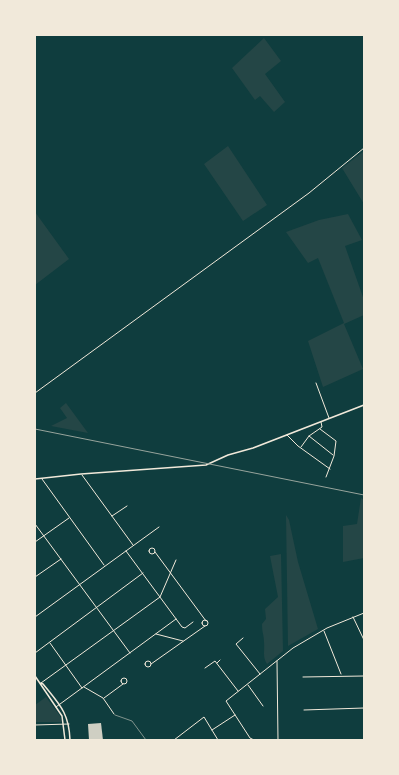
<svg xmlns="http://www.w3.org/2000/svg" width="399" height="775" viewBox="0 0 399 775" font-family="'PT Serif',serif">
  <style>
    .green { fill: #244646 }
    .building { fill: #cfcfc3 }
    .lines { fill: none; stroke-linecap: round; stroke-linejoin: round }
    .service { stroke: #f1e9da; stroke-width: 0.5 }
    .minor { stroke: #f1e9da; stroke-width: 1 }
    .tertiary { stroke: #f1e9da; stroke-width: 1.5 }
    .rail { stroke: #97a49c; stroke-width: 1 }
  </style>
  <rect width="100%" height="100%" fill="#0f3d3e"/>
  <path class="green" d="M264,38l17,23 -16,13 20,28 -11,10 -14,-16 -5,4 -23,-32z
    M228,146l39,59 -24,16 -39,-57z
    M364,151v53l-22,-36z
    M35,212l34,47 -34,26z
    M348,214l14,26 -17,6 19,54v15l-20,9 19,45 -40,18 -15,-46 36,-18 -26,-65 -10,5 -22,-31 33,-12z
    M66,403l22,30 -37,-7 16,-8 -7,-10z
    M361,498l3,2v58l-21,4v-36l14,-2z
    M286,515l3,5 9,42 20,67 -30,17z
    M281,554l2,97 -16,13c-5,-8 -2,-13 -3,-22 0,-7 -2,-9 -2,-18l4,-5 -1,-10 13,-12 -8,-41z
    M46,697l14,19 2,6h-27v-17z"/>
  <path class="building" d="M101,723l2,17h-14l-1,-16z"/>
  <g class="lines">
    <path class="service" d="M115,715l17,6 14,19"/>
    <path class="minor" d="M316,383l13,35
      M35,393l274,-200 55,-45
      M320,429l16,12 -2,15 -8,21
      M287,435l11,11 32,23
      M309,436l24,19
      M301,447l8,-11 13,-9 -1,-5
      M82,475l51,70
      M42,479l62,86
      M112,516l15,-10
      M35,524l95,129
      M35,542l34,-24
      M149 551a3 3 0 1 1 6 0a3 3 0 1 1-6 0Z
      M126,551l56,76 3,1 8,-6
      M155,552l51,69
      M35,577l26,-18
      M35,617l124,-90
      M353,617l11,23
      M202 623a3 3 0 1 1 6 0a3 3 0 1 1-6 0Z
      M324,631l17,43
      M156,634l27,7
      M243,638l-7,6 24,30
      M50,643l32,45
      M35,653l108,-80
      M277,661l1,79
      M145 664a3 3 0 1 1 6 0a3 3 0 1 1-6 0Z
      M217,663l3,-3
      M151,664l54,-38
      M205,668l10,-7 23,30
      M303,677l61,-1
      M121 681a3 3 0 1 1 6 0a3 3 0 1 1-6 0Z
      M41,683l119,-86 16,-37
      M248,685l15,21
      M84,687l19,11 11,16
      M104,698l19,-14
      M56,707l120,-88
      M304,710l60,-2
      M35,725l34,-1
      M212,730l23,-15
      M174,740l30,-23 14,23
      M254,740l-4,-2 -24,-37 67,-53 34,-20 37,-15"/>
    <path class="tertiary" d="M35,479l46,-5 125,-9 22,-10 25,-7 111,-43
      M35,676l27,40 3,24
      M41,683l2,1c17,21 26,29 27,56"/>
    <path class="rail" d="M35,429l329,66"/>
  </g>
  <rect width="399" height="775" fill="none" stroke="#f1e9da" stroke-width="72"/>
</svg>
